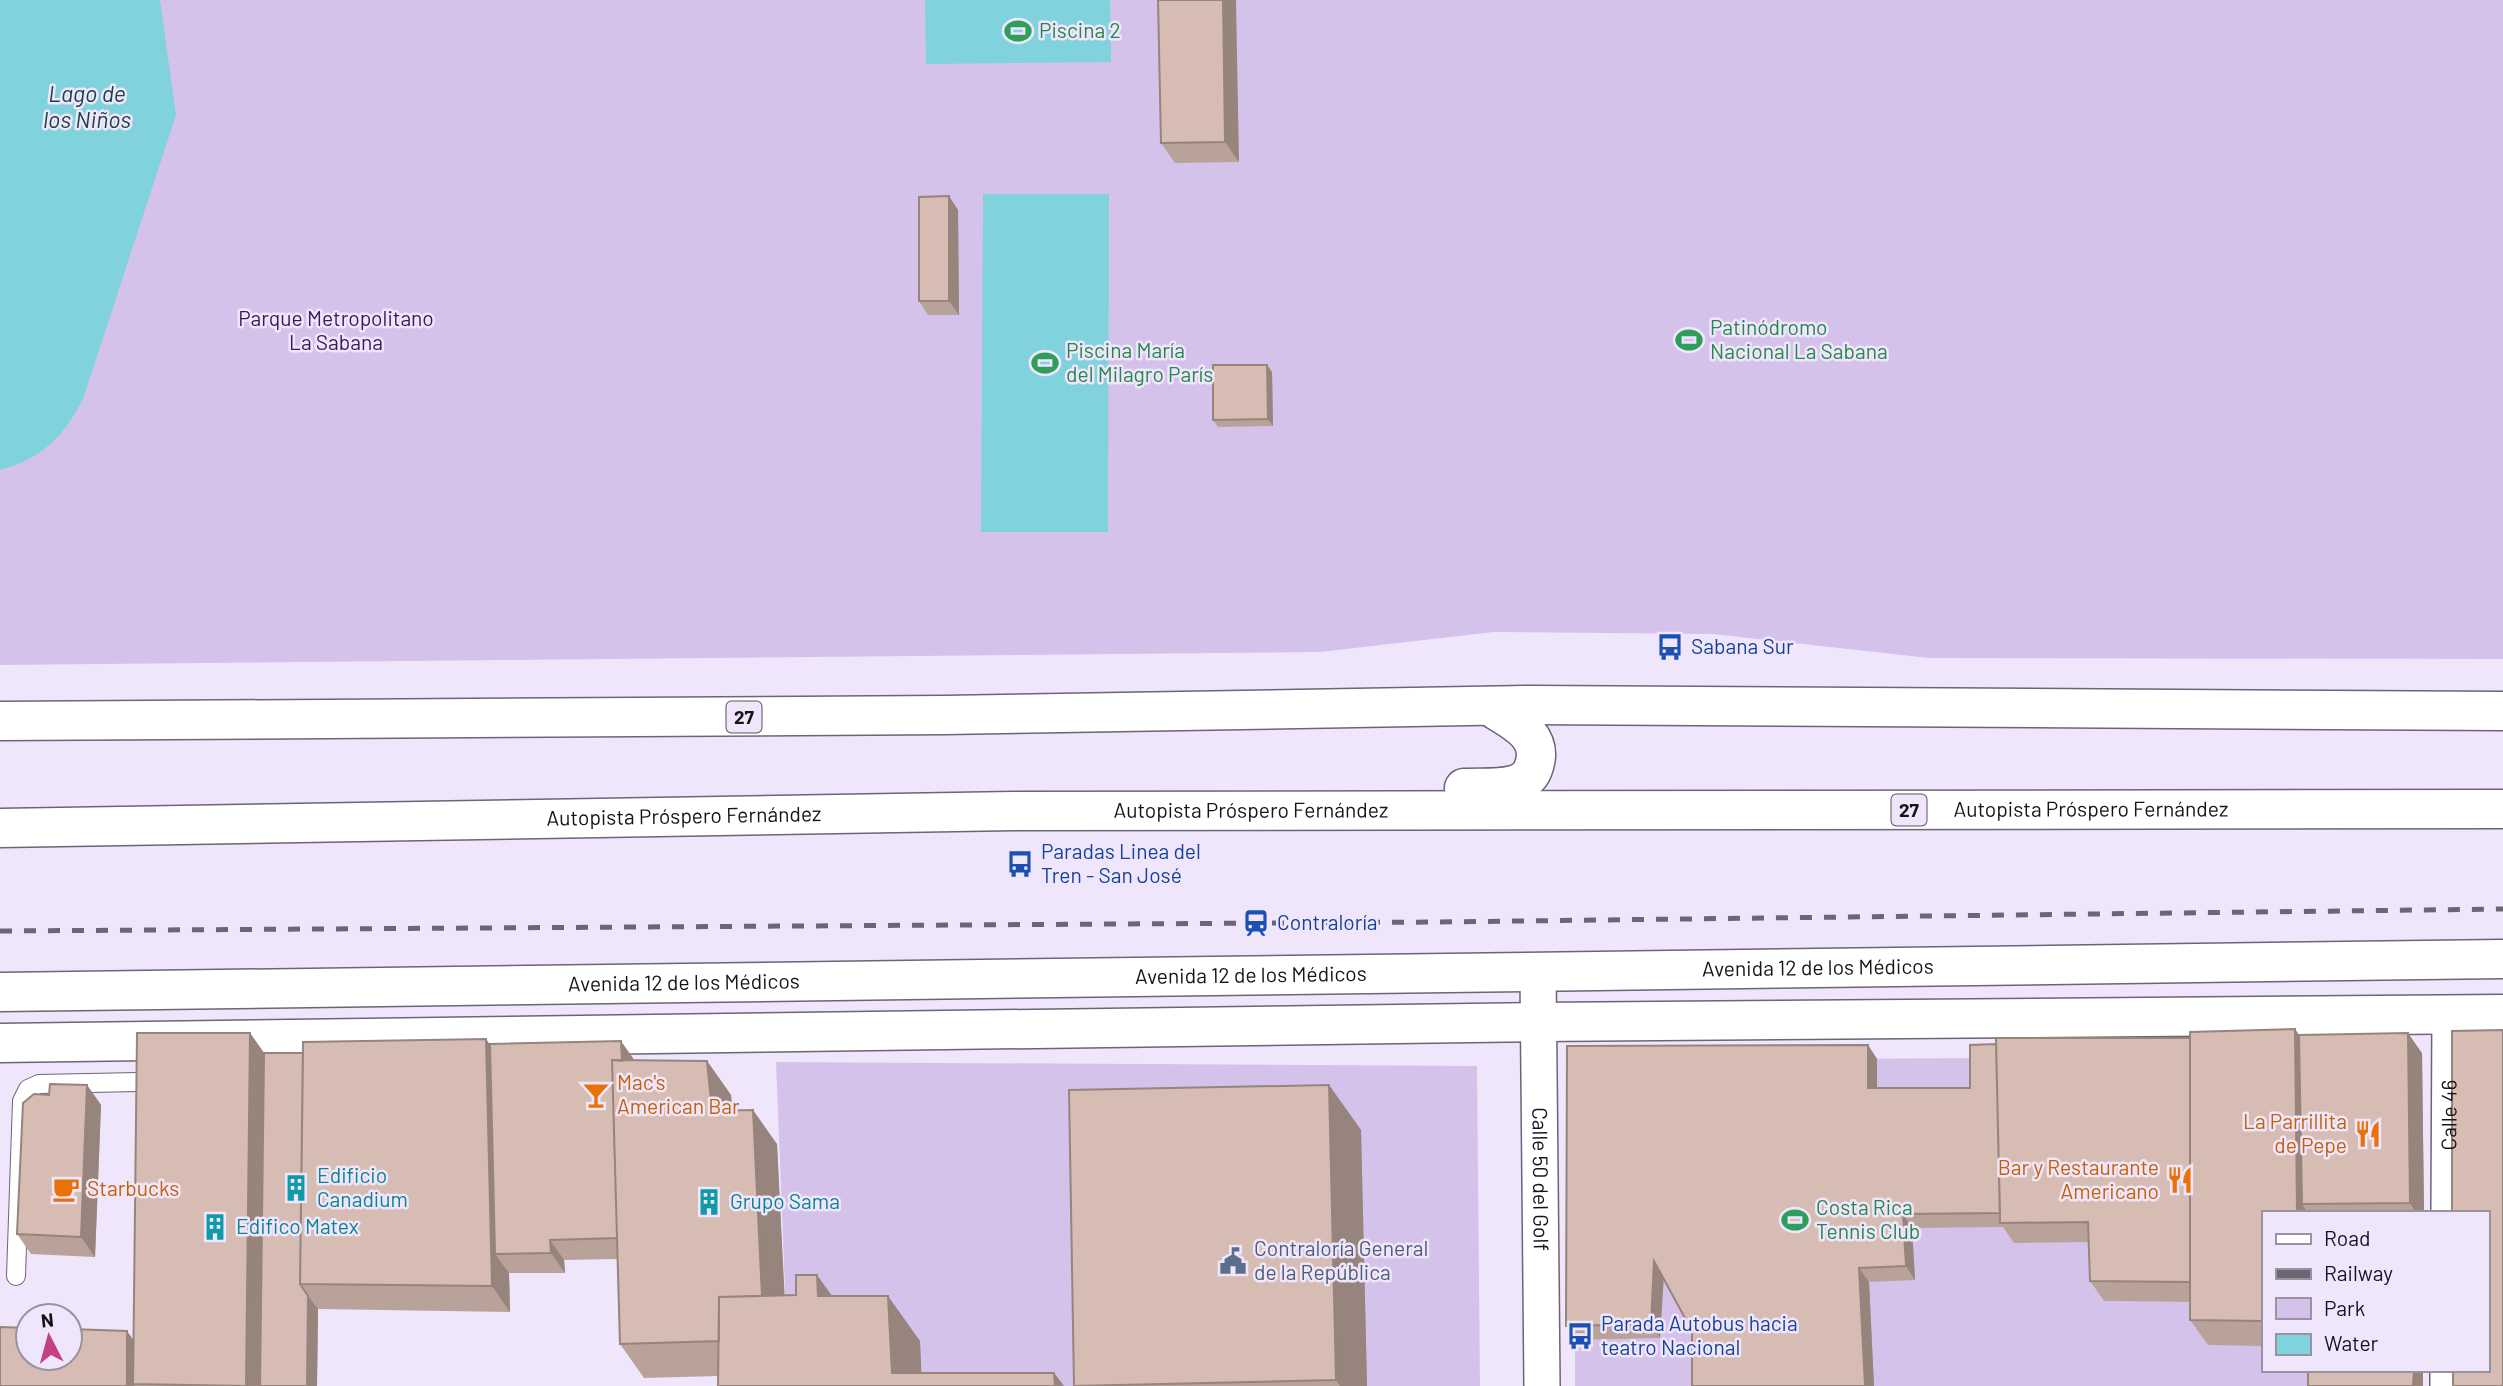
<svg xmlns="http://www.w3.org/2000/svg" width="2503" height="1386" viewBox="0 0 2503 1386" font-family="Barlow,sans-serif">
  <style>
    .green { fill: #d5c2eb }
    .water { fill: #80d2dc }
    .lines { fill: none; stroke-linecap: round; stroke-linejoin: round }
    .lane-casing { stroke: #6d6477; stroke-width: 20 }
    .street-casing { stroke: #6d6477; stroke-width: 38 }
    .secondary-casing { stroke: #6d6477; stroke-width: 41 }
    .highway-casing { stroke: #6d6477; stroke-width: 41 }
    .lane { stroke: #fff; stroke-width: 18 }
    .street { stroke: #fff; stroke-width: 35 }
    .secondary { stroke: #fff; stroke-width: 38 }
    .highway { stroke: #fff; stroke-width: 38 }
    .rail { stroke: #6c6673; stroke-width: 5; stroke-dasharray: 12 12; stroke-linecap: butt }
    .wall { fill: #b8a29a }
    .shaded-wall { fill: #96847d }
    .building { fill: #d6bcb3; stroke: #96847d; stroke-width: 2 }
    .labels { text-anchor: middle; stroke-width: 5; stroke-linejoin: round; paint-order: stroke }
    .shield { fill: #f0e6fc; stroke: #58525e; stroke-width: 2 }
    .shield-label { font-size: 19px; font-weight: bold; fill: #17131b }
    .leisure-label { font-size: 21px; fill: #27864d; stroke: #f0e6fc; text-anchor: start }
    .park-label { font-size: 21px; fill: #3d195a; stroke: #f0e6fc }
    .transit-label { font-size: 21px; fill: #164399; stroke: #f0e6fc; text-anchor: start }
    .street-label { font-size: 21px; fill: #17131b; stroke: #f0e6fc }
    .food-label { font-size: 21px; fill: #c56008; stroke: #f0e6fc; text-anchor: start }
    .culture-label { font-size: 21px; fill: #0d838f; stroke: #f0e6fc; text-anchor: start }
    .service-label { font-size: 21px; fill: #4e5e75; stroke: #f0e6fc; text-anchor: start }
    .water-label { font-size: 23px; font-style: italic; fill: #1b4347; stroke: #f0e6fc }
  </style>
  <rect width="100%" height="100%" fill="#f0e6fc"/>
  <path class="green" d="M0,0h2503v659l-574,-1 -216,-24 -219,-2 -174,20 -1320,13z
    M2010,1058l92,184 2,59 104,1 55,-89v157h54v16h-742l1,-326z
    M776,1062l701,4 3,320h-558l-135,-44z"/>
  <path class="water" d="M0,0h160l16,115 -92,281c-18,39 -42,63 -84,74z
    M925,0h185l1,62 -185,2z
    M983,194h126l-1,338h-127z"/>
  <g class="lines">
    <defs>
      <path id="lane" d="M16,1276l6,-175 6,-12 11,-5 99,-2"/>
      <g id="street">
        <path id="s1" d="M1538,971l4,415"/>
        <path id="s2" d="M2449,1213l1,-197"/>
        <path d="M2448,1386v-16"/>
      </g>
      <g id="secondary">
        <path id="s3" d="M0,992l2503,-33"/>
        <path d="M0,1043l1538,-21 965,-8"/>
      </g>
      <g id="highway">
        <path d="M0,721l945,-6 585,-10 973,6"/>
        <path d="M1464,788c16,-1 34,1 49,-3 9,-2 17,-8 20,-16 13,-34 -20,-48 -44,-63"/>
        <path id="s4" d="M0,828l1014,-17 1489,-2"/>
      </g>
    </defs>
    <use href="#lane" class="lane-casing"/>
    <use href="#street" class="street-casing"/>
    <use href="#secondary" class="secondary-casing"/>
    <use href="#highway" class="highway-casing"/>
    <use href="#lane" class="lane"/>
    <use href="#street" class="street"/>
    <use href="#secondary" class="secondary"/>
    <use href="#highway" class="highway"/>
    <path class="rail" d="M0,931l1437,-9 1066,-13"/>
  </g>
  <path class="wall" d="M1158,0l81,162 -64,1 -14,-20z
    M949,196l9,14 1,105h-31l-9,-14z
    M1267,365l5,7 1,54 -55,1 -5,-7z
    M250,1033l14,20h39l187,-9 145,17h72l24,34 1,16 45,33 7,152 12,-1 21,-20 15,21 88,45 1,32h133l10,13h-346v-10l-74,2 -24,-34 -2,-85 -54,1 1,13h-56l1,39 -192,-3 -1,77h-317l127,-55 6,9z
    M2299,1035l123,18 2,160h-161v133l-55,-1 -18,-25v-18l-86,-1 -14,-20 -2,-39 -74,1 -11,-16 -91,1 3,52 -46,2 5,104h-182v-55l-29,-52 -3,59 -85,2 -9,-14 302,-281 9,14v29h93l26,-44z
    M87,1085l14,20 -6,152 -64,-3 -14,-20 32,-139z
    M1329,1085l32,45 6,256h-293z"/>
  <path class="shaded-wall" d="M1223,0h13l3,162 -14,-20z
    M949,196l9,14 1,105 -10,-14z
    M1267,365l5,7 1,54 -5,-7z
    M2295,1029l18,26 -11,149 6,9h-11z
    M250,1033l24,34 -4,319h-24z
    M2408,1033l14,20 2,160h-8l-6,-10z
    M486,1039l18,25 -9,190 14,19 1,39 -18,-26z
    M621,1041l14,20 -10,177z
    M1868,1045l9,14v43l-9,-14z
    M707,1061l24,34 5,50 -24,-34z
    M87,1085l14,20 -6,152 -14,-20z
    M1329,1085l32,45 6,256h-27l-4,-6z
    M753,1110l24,34 10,198 -24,-34z
    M1903,1214l9,14 3,52 -9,-14z
    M550,1240l14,20 1,13 -14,-20z
    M1654,1261l10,14 -4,63 -9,-14z
    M1859,1268l10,14 5,104h-9z
    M817,1275l32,45 -31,-24z
    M308,1296l10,13 -1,77h-10z
    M888,1296l32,45 2,45 -30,-13z
    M127,1331l14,20 -8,33 1,2h-7z
    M2414,1370h9v16h-10z
    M1054,1373l10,13h-9z"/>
  <path class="building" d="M1158,0h65l2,142 -64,1z
    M949,196v105h-30v-104z
    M1213,365h54l1,54 -55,1z
    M2295,1029l2,184h-34v108l-73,-1v-288z
    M2503,1030v356h-50v-16h34v-157h-35v-182z
    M137,1033h113l-4,353 -113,-2z
    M2408,1033l2,170 -108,1 -3,-169z
    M1996,1038h194v244l-100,-1 -2,-59 -88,1z
    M486,1039l6,247 -192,-2 3,-242z
    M621,1041l1,20 -10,-1 5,178 -67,2 1,13 -56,1 -5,-210z
    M1996,1044l4,169 -97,1 3,52 -47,2 6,118h-173v-55l-38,-70 -3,63 -85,2 1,-280 301,-1v43h102v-43z
    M264,1053h39l-3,231 8,12 -1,90h-47z
    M612,1060l95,1 5,50 41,-1 9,186 -43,1v44l-99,3z
    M50,1084l37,1 -6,152 -64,-3 6,-131 11,-9 15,1z
    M1329,1085l7,295 -262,6 -5,-296z
    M796,1275h21l1,21h70l4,77h162l1,13h-337l1,-89 77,-2z
    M0,1327l28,1v30h42v-29l57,2v55h-127z
    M2308,1370h106l-1,16h-105z"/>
  <defs>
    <symbol id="stadium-bare" viewBox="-9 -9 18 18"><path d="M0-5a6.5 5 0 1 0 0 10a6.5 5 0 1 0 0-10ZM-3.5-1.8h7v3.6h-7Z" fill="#2e9e5b" stroke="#f0e6fc" stroke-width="2.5" paint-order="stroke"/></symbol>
    <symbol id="bus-bare" viewBox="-9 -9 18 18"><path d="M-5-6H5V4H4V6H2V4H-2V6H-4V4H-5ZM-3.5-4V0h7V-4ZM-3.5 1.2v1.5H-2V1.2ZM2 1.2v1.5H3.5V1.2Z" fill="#1a4fb4" stroke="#f0e6fc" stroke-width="2.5" paint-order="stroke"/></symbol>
    <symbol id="station-bare" viewBox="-9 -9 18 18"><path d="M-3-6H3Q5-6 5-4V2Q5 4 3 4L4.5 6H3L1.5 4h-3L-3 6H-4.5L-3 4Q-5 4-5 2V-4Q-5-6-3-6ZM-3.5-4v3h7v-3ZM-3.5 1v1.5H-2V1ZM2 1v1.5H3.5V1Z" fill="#1a4fb4" stroke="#f0e6fc" stroke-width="2.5" paint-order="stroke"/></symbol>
    <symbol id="bar-bare" viewBox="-9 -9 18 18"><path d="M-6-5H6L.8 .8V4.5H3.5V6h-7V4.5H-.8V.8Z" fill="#e8710a" stroke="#f0e6fc" stroke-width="2.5" paint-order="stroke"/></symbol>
    <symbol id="restaurant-bare" viewBox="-9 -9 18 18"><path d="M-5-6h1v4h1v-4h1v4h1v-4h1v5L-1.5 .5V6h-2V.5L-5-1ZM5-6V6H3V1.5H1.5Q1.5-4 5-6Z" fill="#e8710a" stroke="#f0e6fc" stroke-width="2.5" paint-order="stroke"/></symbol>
    <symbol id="building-bare" viewBox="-9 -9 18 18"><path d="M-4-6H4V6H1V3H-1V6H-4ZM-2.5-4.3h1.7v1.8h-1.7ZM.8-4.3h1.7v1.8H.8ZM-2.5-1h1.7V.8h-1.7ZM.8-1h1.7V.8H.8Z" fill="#0f9aa8" stroke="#f0e6fc" stroke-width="2.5" paint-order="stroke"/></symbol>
    <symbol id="cafe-bare" viewBox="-9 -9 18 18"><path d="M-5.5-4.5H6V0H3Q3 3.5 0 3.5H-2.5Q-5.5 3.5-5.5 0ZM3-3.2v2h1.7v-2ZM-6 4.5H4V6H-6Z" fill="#e8710a" stroke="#f0e6fc" stroke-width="2.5" paint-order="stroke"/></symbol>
    <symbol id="civic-bare" viewBox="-9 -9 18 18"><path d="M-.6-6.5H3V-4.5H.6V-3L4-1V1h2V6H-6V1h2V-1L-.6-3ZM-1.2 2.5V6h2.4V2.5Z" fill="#5c6f8a" stroke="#f0e6fc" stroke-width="2.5" paint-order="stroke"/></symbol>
  </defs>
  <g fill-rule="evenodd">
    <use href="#stadium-bare" x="999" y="12" width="38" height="38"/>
    <use href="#stadium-bare" x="1670" y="321" width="38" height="38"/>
    <use href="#stadium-bare" x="1026" y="344" width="38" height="38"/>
    <use href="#bus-bare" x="1651" y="628" width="38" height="38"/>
    <use href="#bus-bare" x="1001" y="845" width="38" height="38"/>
    <use href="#station-bare" x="1237" y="904" width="38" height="38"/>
    <use href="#bar-bare" x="577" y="1076" width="38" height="38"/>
    <use href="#restaurant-bare" x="2349" y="1115" width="38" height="38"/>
    <use href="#restaurant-bare" x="2161" y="1161" width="38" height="38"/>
    <use href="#building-bare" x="277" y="1169" width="38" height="38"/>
    <use href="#cafe-bare" x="47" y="1170" width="38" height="38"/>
    <use href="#building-bare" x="690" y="1183" width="38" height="38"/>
    <use href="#stadium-bare" x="1776" y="1201" width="38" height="38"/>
    <use href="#building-bare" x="196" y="1208" width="38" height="38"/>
    <use href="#civic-bare" x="1214" y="1242" width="38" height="38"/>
    <use href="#bus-bare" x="1561" y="1317" width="38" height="38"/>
  </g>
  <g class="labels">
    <g class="shield">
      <rect x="726.5" y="701.5" width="35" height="31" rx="5"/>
      <rect x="1891.5" y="794.5" width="35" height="31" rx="5"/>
    </g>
    <g class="shield-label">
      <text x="744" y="724">27</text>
      <text x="1909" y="817">27</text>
    </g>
    <g class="leisure-label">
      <text x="1039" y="38">Piscina 2</text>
      <text x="1710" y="335">Patinódromo<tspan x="1710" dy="24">Nacional La Sabana</tspan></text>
      <text x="1066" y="358">Piscina María<tspan x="1066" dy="24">del Milagro París</tspan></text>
      <text x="1816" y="1215">Costa Rica<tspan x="1816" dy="24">Tennis Club</tspan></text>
    </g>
    <g class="park-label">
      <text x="336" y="326">Parque Metropolitano<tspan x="336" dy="24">La Sabana</tspan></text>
    </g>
    <g class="transit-label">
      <text x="1691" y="654">Sabana Sur</text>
      <text x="1041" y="859">Paradas Linea del<tspan x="1041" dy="24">Tren - San José</tspan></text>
      <text x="1277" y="930">Contraloría</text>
      <text x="1601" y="1331">Parada Autobus hacia<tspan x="1601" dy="24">teatro Nacional</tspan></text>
    </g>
    <g class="street-label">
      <text dy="7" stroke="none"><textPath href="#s4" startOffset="2091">Autopista Próspero Fernández</textPath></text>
      <text dy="7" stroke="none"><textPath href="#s4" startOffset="1251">Autopista Próspero Fernández</textPath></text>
      <text dy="7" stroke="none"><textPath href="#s4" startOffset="684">Autopista Próspero Fernández</textPath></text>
      <text dy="7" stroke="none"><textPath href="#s3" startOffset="1818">Avenida 12 de los Médicos</textPath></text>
      <text dy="7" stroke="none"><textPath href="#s3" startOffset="1251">Avenida 12 de los Médicos</textPath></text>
      <text dy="7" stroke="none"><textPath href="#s3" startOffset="684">Avenida 12 de los Médicos</textPath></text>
      <text dy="7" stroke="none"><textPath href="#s2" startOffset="98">Calle 46</textPath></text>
      <text dy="7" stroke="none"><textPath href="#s1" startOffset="208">Calle 50 del Golf</textPath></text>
    </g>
    <g class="food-label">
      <text x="617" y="1090">Mac's<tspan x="617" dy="24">American Bar</tspan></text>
      <text x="2347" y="1129" text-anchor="end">La Parrillita<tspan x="2347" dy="24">de Pepe</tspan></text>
      <text x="2159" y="1175" text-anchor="end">Bar y Restaurante<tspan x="2159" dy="24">Americano</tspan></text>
      <text x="87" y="1196">Starbucks</text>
    </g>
    <g class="culture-label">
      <text x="317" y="1183">Edificio<tspan x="317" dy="24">Canadium</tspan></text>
      <text x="730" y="1209">Grupo Sama</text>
      <text x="236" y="1234">Edifico Matex</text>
    </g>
    <g class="service-label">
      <text x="1254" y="1256">Contraloría General<tspan x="1254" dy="24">de la República</tspan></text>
    </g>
    <g class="water-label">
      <text x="87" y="102">Lago de<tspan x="87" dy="26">los Niños</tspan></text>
    </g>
  </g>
  <rect x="2262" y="1211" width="228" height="161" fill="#f0e6fc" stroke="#9992a2" stroke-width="2"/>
  <rect x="2276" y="1234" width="35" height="10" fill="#ffffff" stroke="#9992a2" stroke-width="2"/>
  <text x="2324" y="1246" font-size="21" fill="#17131b">Road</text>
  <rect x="2276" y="1269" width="35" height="10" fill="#6c6673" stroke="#9992a2" stroke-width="2"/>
  <text x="2324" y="1281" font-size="21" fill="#17131b">Railway</text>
  <rect x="2276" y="1298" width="35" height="21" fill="#d5c2eb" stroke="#9992a2" stroke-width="2"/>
  <text x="2324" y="1316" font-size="21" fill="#17131b">Park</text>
  <rect x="2276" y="1334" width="35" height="21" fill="#80d2dc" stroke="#9992a2" stroke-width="2"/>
  <text x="2324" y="1351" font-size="21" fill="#17131b">Water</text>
  <g transform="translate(49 1337) rotate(354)"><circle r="33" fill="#f0e6fc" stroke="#9992a2" stroke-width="2"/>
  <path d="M0-5L12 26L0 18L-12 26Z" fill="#c34085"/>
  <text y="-10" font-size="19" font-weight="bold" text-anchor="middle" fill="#17131b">N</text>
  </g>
</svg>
